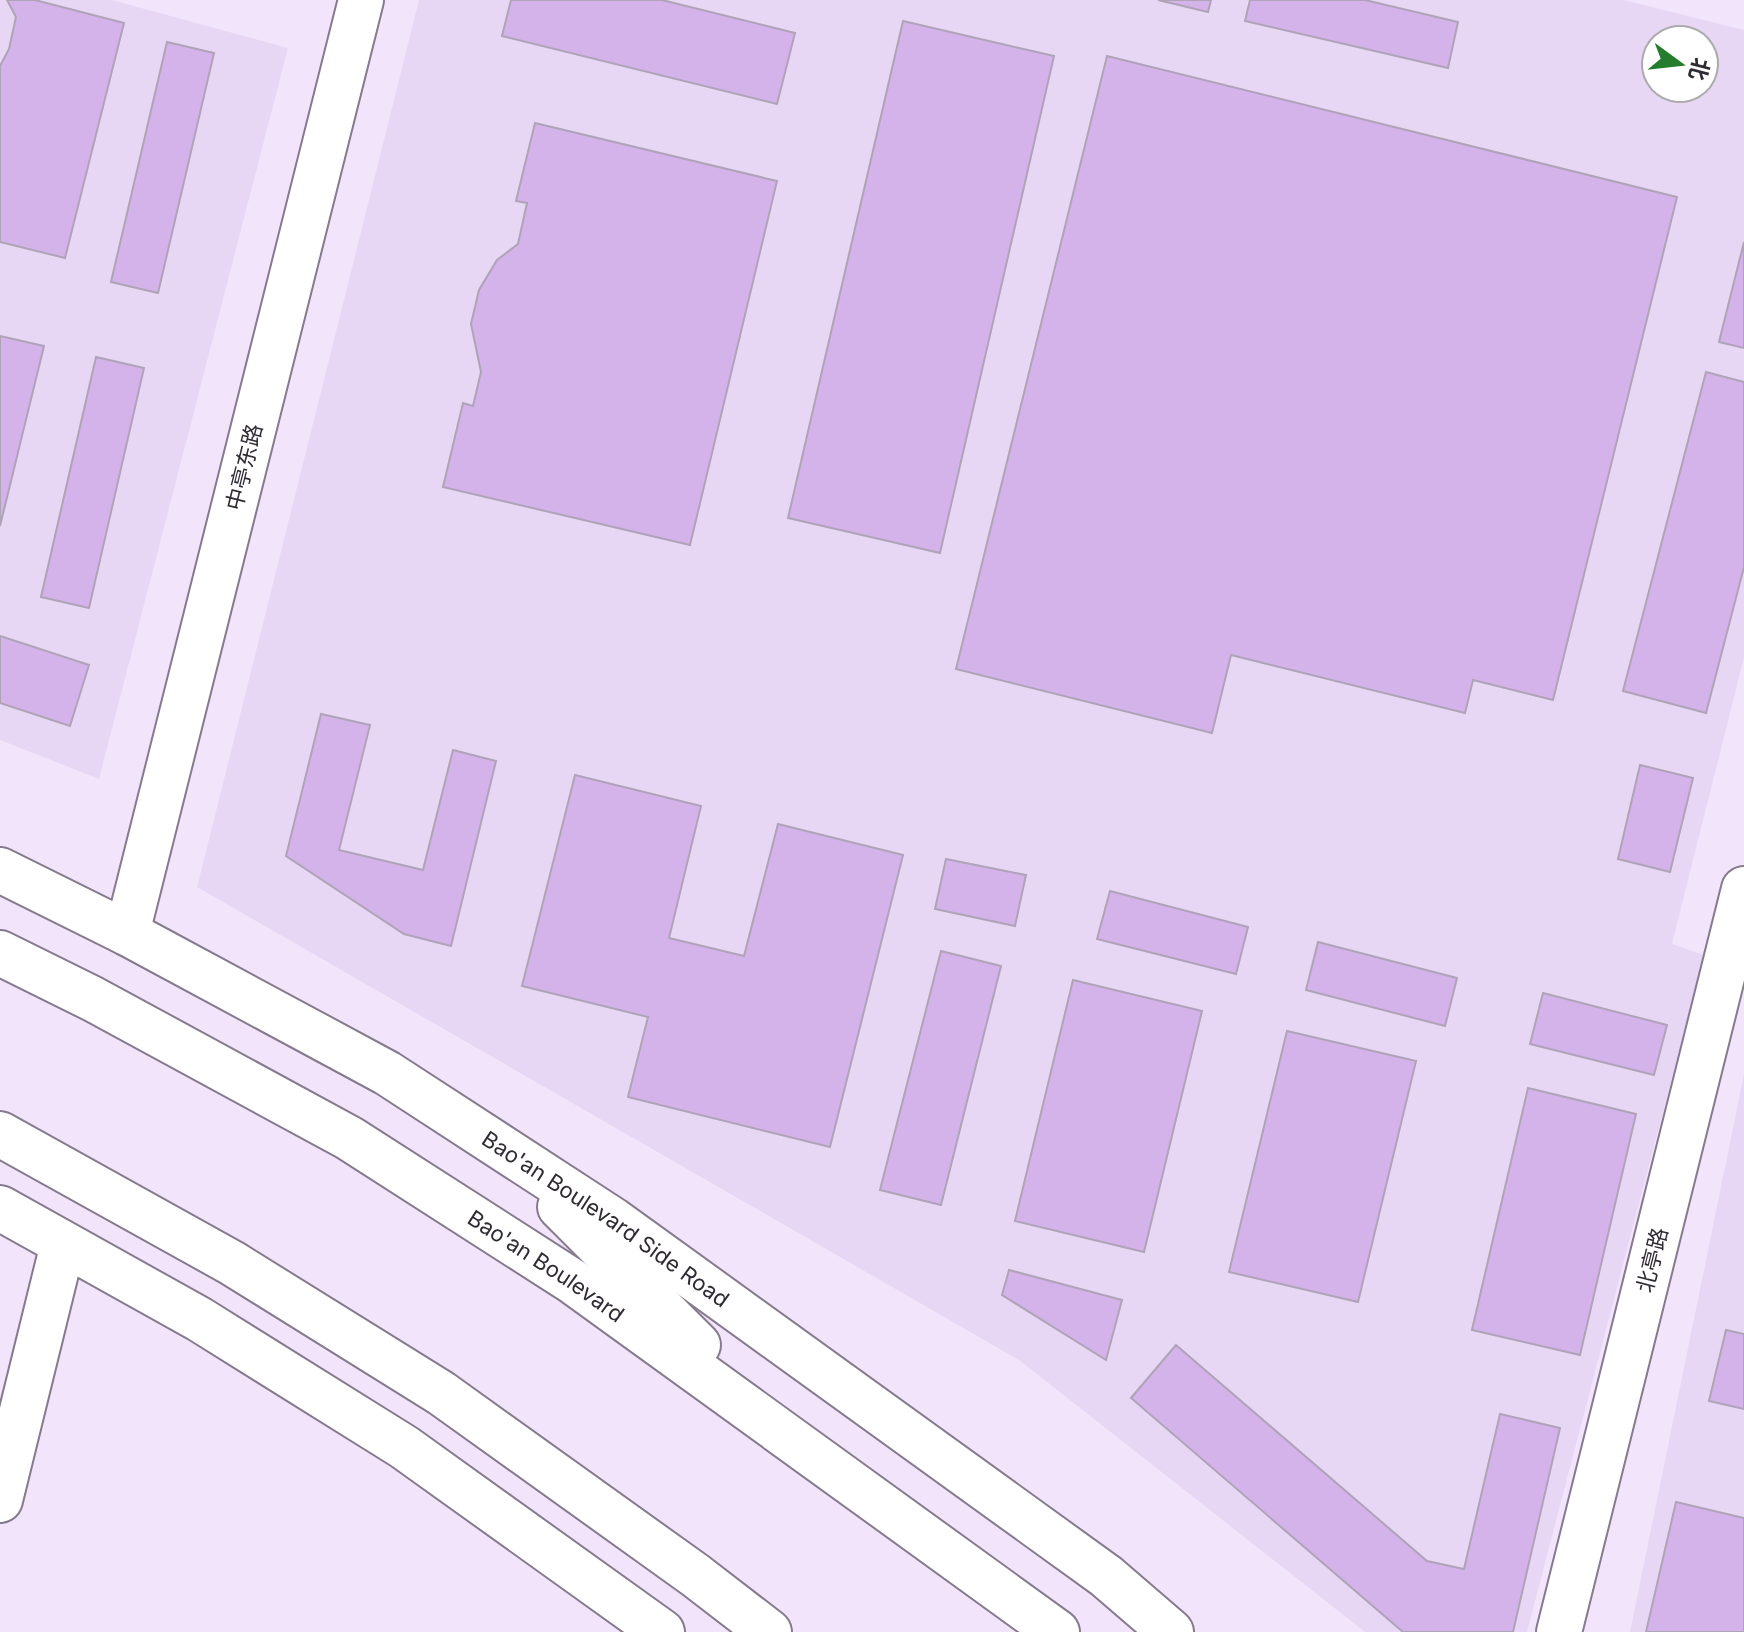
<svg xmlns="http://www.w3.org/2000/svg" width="1744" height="1632" viewBox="0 0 1744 1632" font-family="Inter,'Noto Sans SC',sans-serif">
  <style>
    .built { fill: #e8d7f4; fill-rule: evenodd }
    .building { fill: #d4b3ea; stroke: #afa3b8; stroke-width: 2 }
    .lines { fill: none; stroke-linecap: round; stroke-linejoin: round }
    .minor-casing { stroke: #867a8e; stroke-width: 48 }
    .major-casing { stroke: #867a8e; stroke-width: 48 }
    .minor { stroke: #fff; stroke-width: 44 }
    .major { stroke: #fff; stroke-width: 44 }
    .labels { text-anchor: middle; stroke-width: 6; stroke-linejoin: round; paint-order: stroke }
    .street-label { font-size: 22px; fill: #2f2a33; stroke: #fff }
  </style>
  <rect width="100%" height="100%" fill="#f2e5fb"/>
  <path class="built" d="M0,0h112l176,48 -189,731 -99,-39z
    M419,0h1205l120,30v627l-72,287 32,11 -177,677h-162l-346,-272 -822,-473zM1656,40h48v48h-48z
    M1744,1074v558h-114z"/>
  <path class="building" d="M7,0h28l89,23 -59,235 -65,-16v-176l9,-17 7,-32z
    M511,0h151l133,33 -18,71 -275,-68z
    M1158,0h53l-3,12z
    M1250,0h115l93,22 -10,46 -203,-47z
    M903,21l151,35 -114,497 -152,-35z
    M167,42l47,11 -56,240 -47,-11z
    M1107,56l570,141 -124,503 -80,-20 -8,33 -234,-58 -19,78 -256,-64z
    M535,123l242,58 -87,364 -247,-58 20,-84 10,3 8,-34 -10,-48 8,-34 18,-30 21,-16 9,-41 -11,-2z
    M1744,242v106l-25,-6z
    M0,336l44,10 -44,180z
    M96,357l48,11 -55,240 -48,-11z
    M1706,372l38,10v185l-38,146 -83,-22z
    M0,636l89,29 -19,61 -70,-23z
    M321,714l49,11 -31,125 84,20 30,-120 43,11 -45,185 -47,-12 -118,-78z
    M1640,765l53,13 -23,94 -52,-13z
    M575,775l126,31 -32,132 75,18 34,-132 125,31 -73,292 -202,-50 20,-80 -126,-31z
    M946,859l80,16 -11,51 -80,-17z
    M1110,891l138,36 -12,47 -139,-35z
    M1318,942l139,36 -12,48 -139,-36z
    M941,951l60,15 -60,239 -61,-15z
    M1073,980l129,31 -58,241 -129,-31z
    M1543,993l124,32 -13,50 -124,-31z
    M1287,1031l129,30 -58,241 -129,-30z
    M1528,1088l108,26 -56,241 -108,-25z
    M1009,1270l113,30 -16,60 -104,-65z
    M1726,1330l18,4v75l-35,-8z
    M1176,1345l251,216 37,8 36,-155 60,14 -47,204h-110l-272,-234z
    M1676,1502l68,16v114h-98z"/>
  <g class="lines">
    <defs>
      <path id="minor" d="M127,933l234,-933
        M0,1500l63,-256
        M1559,1632l185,-743"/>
      <g id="major">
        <path id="s1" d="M0,870l127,63 260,140 226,147 493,356 65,56"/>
        <path id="s2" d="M0,953l93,46 256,139 223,143 485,351"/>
        <path d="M0,1134l232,129 209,130 254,182 74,57"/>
        <path d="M560,1207l138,138"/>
        <path d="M0,1208l199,111 205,128 258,185"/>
      </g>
    </defs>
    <use href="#minor" class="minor-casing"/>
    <use href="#major" class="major-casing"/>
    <use href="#minor" class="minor"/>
    <use href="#major" class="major"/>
  </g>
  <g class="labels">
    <g class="street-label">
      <text transform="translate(244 467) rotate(-76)" y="8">中亭东路</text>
      <text dy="8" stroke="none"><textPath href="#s1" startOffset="700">Bao'an Boulevard Side Road</textPath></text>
      <text transform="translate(1652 1260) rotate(-76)" y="8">北亭路</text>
      <text dy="8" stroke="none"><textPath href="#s2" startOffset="630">Bao'an Boulevard</textPath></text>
    </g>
  </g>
  <g transform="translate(1680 64) rotate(105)"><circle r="38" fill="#ffffff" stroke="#acaaad" stroke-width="2"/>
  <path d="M0-6L14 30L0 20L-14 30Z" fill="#237d2d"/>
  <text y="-12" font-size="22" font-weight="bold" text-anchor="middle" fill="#2f2a33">北</text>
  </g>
</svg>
